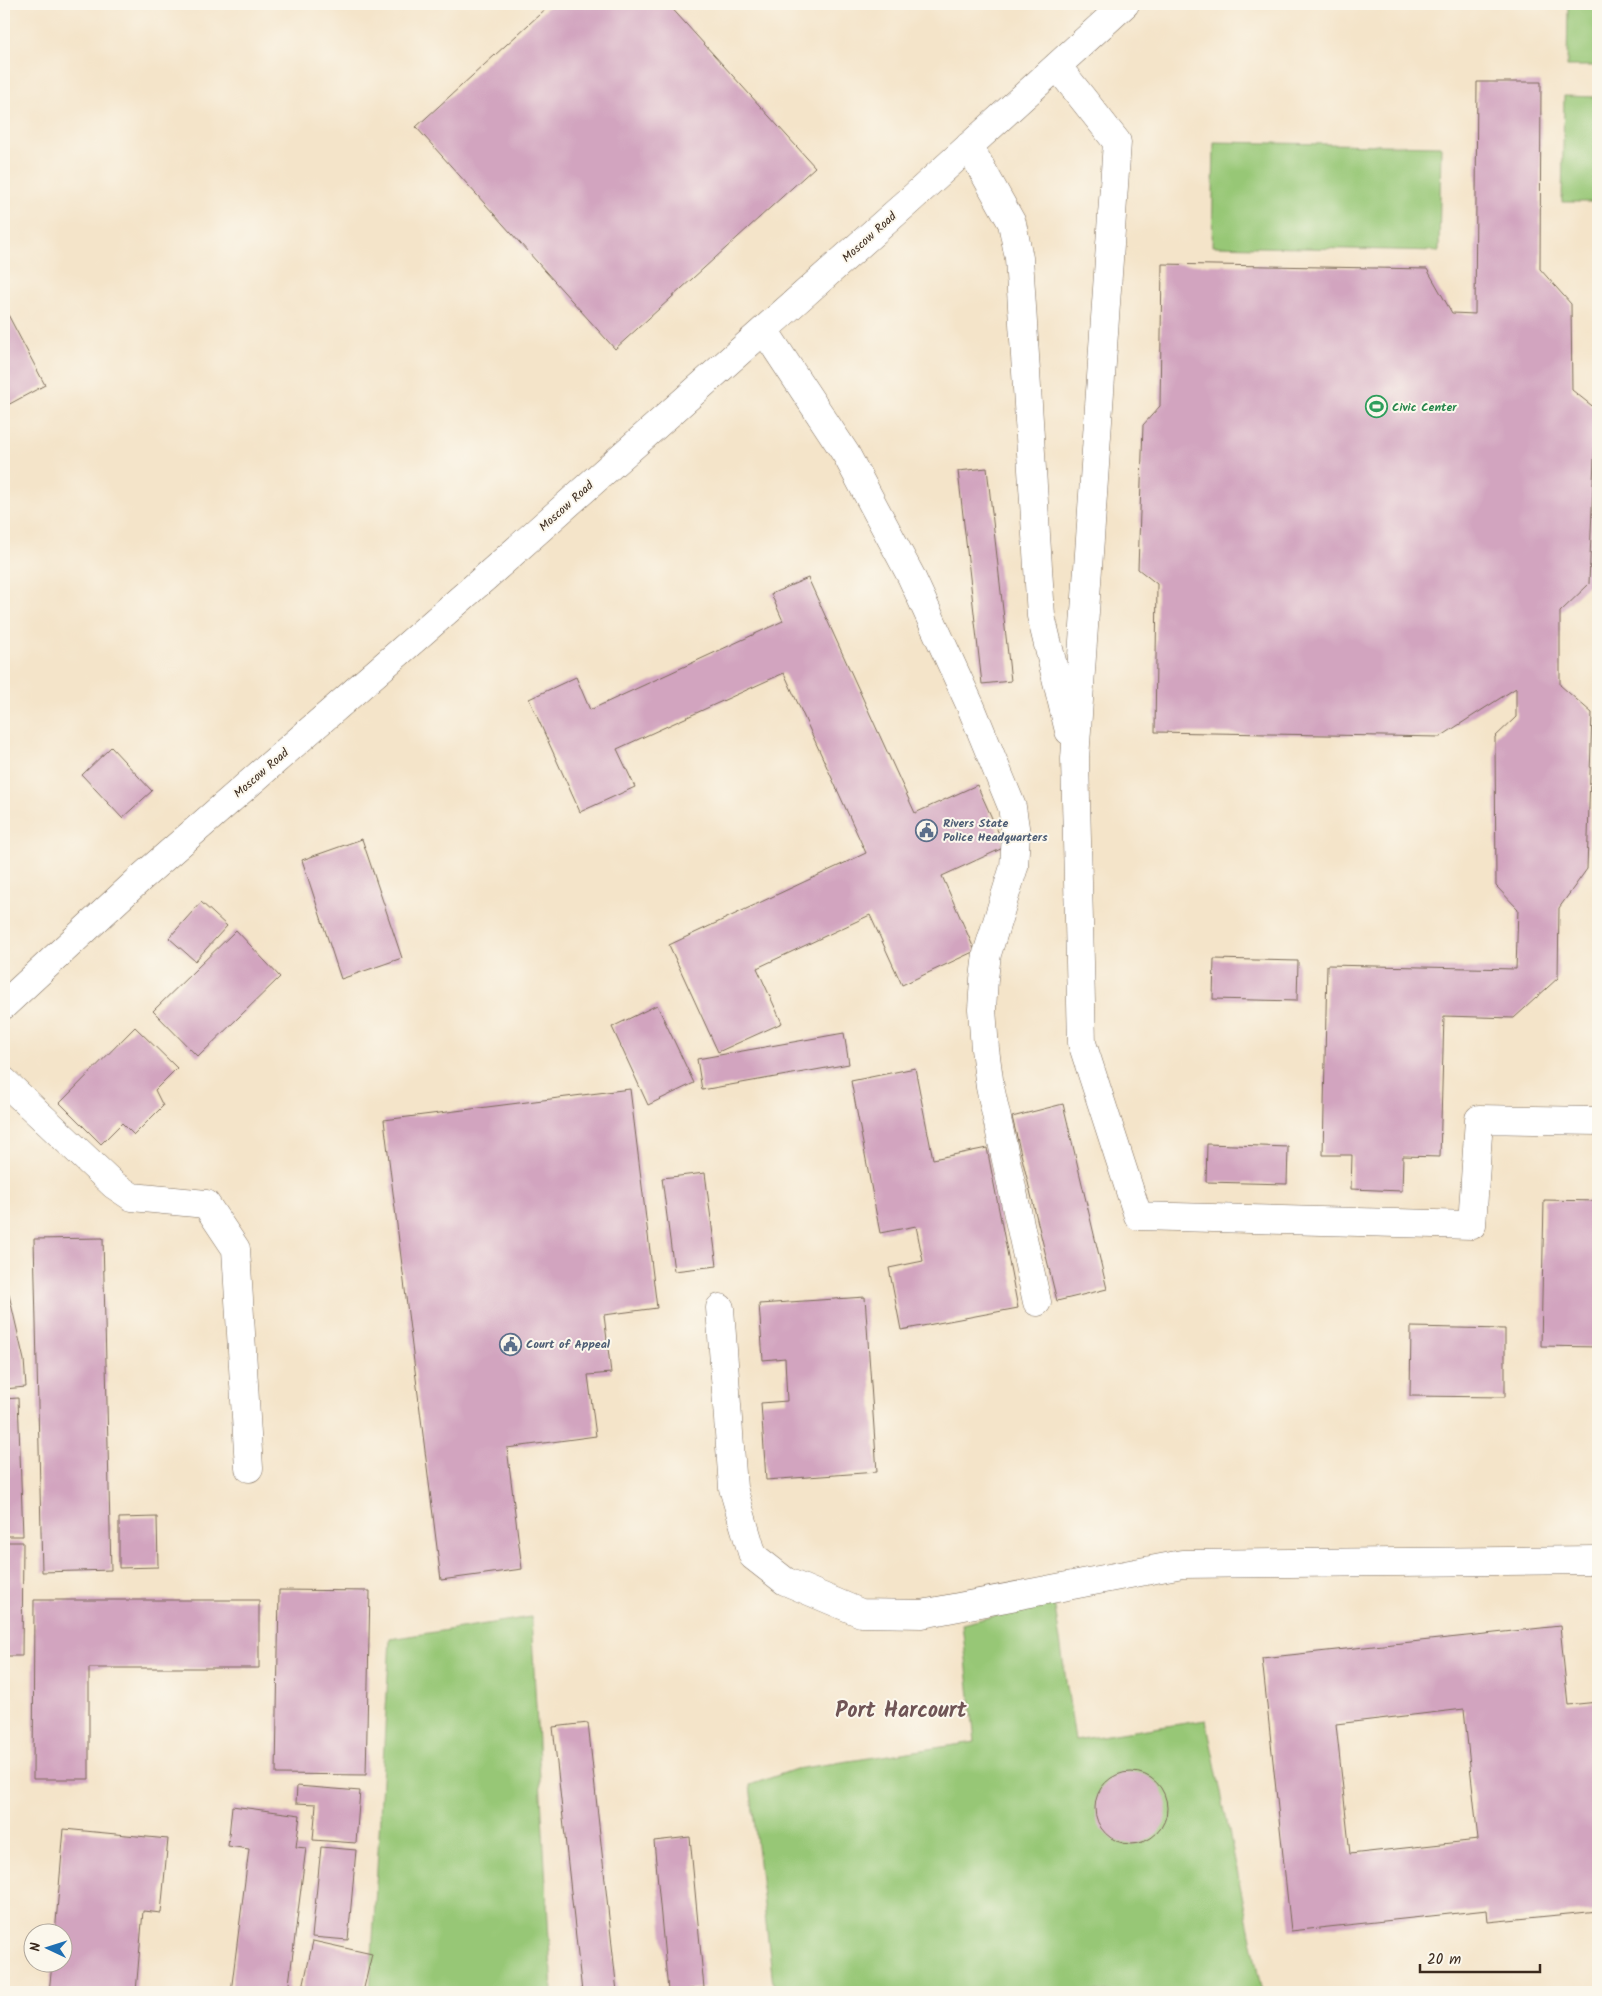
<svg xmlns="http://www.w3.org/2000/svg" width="1602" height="1996" viewBox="0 0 1602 1996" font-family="Kalam,sans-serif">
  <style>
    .green { fill: #97c776; stroke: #69784a }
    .building { fill: #d2a4bf; fill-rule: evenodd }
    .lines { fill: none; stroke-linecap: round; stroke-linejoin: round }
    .minor-casing { stroke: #7c6b5a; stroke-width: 29 }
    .minor { stroke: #fff; stroke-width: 28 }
    .labels { text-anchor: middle; stroke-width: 4; stroke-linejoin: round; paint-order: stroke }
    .street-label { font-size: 12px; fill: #3b2a1e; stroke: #fbf7ec }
    .leisure-label { font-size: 12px; font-weight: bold; fill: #27864d; stroke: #fbf7ec; text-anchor: start }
    .service-label { font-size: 12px; font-weight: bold; fill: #4e5e75; stroke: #fbf7ec; text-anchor: start }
    .town-label { font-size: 22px; font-weight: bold; fill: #705556; stroke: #fbf7ec }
  </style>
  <rect width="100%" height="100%" fill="#fbf7ec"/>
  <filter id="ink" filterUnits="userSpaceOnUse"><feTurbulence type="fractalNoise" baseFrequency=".02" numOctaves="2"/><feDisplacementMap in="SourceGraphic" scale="10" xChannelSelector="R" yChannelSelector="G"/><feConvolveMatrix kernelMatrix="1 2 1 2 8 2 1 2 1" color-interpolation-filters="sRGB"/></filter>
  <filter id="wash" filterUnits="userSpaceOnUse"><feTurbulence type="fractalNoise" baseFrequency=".0096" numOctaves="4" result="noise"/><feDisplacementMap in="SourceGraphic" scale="20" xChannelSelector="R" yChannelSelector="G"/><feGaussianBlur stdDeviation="1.12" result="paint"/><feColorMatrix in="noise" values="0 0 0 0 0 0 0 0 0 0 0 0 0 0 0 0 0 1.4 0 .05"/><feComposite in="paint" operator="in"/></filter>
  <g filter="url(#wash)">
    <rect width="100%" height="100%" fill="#f4e4c9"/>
    <path class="green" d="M1568,4h30v62h-31z
      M1564,96l34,1v105h-36z
      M1214,142l227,4 -2,105 -227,-5z
      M1054,1601l21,139 131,-20 56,272h-488l-24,-207 46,-16 179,-27 -13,-118z
      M531,1617l21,375h-182l20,-353z"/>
    <g id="blocks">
      <path class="building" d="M551,4h117l147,163 -200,182 -199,-222z
        M1477,82h64l-1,187 31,35 1,86 24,19 -7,175 -29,28v73l32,28 -5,156 -28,39 -1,70 -44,40 -70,-2 -4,141 -37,-1 -1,35 -51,-2 1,-34h-29l4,-190 189,4 2,-60 -22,-23 -1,-149 21,-20v-29l-76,49 -285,-5 2,-148 -19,-15 5,-144 17,-19 2,-142 265,5 25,44 23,1z
        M4,307l41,78 -41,22z
        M987,468l24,213 -29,3 -24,-213z
        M808,578l107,235 62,-28 28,62 -63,29 33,75 -73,34 -32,-70 -113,53 25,55 -64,29 -49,-107 197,-92 -82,-180 -167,76 18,38 -55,25 -51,-113 47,-22 14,33 193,-89 -12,-27z
        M111,747l41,44 -30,27 -40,-43z
        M362,839l40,119 -61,21 -39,-119z
        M201,902l26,24 -32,35 -26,-23z
        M236,930l44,47 -82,80 -45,-46z
        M1214,959l84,2 -1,40 -84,-2z
        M657,1005l37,78 -46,22 -36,-78z
        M135,1027l42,41 -22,22 8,16 -29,29 -12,-12 -21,21 -41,-41z
        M844,1033l5,31 -147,26 -5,-31z
        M915,1068l18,91 54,-11 31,160 -117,22 -12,-62 34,-7 -7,-35 -36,7 -29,-152z
        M630,1089l27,219 -53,7 7,58 -23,2 8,61 -89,12 15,121 -81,11 -57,-460z
        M1063,1104l44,185 -50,12 -45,-184z
        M1207,1144l81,3 -1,37 -81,-2z
        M705,1173l12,93 -43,5 -12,-93z
        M1544,1200l54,1v146l-57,-1z
        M103,1238l8,332 -69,2 -8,-333z
        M4,1273l20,87 2,27 -22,2z
        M865,1297l12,175 -111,8 -5,-77 26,-2 -2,-43 -22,2 -4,-56z
        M1411,1327l94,2v68l-95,-1z
        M18,1398l5,138h-19v-137z
        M157,1517l1,50 -39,1v-50z
        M4,1542h19l-1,114h-18z
        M279,1590l91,1 -4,184 -90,-1z
        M34,1600h225v68h-170v111h-56z
        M1560,1626l8,79 30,-3v209l-110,11 -1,-12 -196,21 -29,-273zM1464,1709l14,131 -128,14 -14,-130z
        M588,1723l29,269h-35l-29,-265z
        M1095 1808a36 36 0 1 1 72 0a36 36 0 1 1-72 0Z
        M297,1786l63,5 -4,52 -43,-3 3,-36 -20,-1z
        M232,1806l68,9 -4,32 10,1 -18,144h-57l18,-143 -21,-3z
        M64,1829l104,10 -7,74 -18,-2 -7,81h-87l3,-28h10v-30h-7z
        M690,1837l14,151 -36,3 -14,-150z
        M321,1847l35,3 -8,90 -36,-3z
        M313,1941l59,13 -9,38h-61z"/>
    </g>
  </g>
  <g filter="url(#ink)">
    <use href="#blocks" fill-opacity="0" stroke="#7c6b5a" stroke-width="1"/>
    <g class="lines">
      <defs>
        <path id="minor" d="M1057,66l60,76 -42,617 7,284 56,173 334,9 7,-106 119,2
          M969,146l43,77 7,35 22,358 28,115
          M764,330l82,124 65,122 60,131 41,100 4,27 -2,33 -27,87 -3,25 -2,30 3,40 5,38 47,215
          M4,1005l138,-128 346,-302 421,-374 216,-197
          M4,1081l110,104 18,12 74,7 30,45 13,219
          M720,1308l13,180 20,68 32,25 76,32 61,1 260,-50 416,-4"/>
      </defs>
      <use href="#minor" class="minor-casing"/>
      <use href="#minor" class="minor"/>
    </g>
  </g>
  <defs>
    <symbol id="stadium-ring" viewBox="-11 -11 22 22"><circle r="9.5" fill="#fbf7ec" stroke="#2e9e5b" stroke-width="1.5"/><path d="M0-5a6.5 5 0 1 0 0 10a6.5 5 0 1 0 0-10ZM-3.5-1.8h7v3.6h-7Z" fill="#2e9e5b"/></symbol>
    <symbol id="civic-ring" viewBox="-11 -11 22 22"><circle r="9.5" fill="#fbf7ec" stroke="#5c6f8a" stroke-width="1.5"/><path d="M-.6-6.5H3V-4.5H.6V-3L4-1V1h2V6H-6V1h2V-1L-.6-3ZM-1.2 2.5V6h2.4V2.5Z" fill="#5c6f8a"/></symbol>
  </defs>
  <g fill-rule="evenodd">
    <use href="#stadium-ring" x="1364" y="394" width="25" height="25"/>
    <use href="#civic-ring" x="914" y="818" width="25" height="25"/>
    <use href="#civic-ring" x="498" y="1332" width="25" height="25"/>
  </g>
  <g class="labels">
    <g class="street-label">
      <text transform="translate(869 237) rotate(-42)" y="4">Moscow Road</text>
      <text transform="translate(566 506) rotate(-42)" y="4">Moscow Road</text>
      <text transform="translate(261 773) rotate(-41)" y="4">Moscow Road</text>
    </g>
    <g class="leisure-label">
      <text x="1392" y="411">Civic Center</text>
    </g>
    <g class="service-label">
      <text x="943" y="827">Rivers State<tspan x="943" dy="14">Police Headquarters</tspan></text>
      <text x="526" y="1348">Court of Appeal</text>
    </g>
    <g class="town-label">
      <text x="901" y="1717">Port Harcourt</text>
    </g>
  </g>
  <rect width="1602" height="1996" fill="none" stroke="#fbf7ec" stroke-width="20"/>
  <g transform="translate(48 1948) rotate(274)"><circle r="24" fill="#fbf7ec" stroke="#aea59a"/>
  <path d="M0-4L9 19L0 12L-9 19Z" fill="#1f6fb2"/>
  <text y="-8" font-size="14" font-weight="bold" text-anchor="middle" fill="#3b2a1e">N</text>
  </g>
  <path d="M1420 1964v8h120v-8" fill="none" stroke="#3b2a1e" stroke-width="2.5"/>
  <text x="1427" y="1964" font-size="15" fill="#3b2a1e" stroke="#fbf7ec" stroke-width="4" paint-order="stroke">20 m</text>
</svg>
